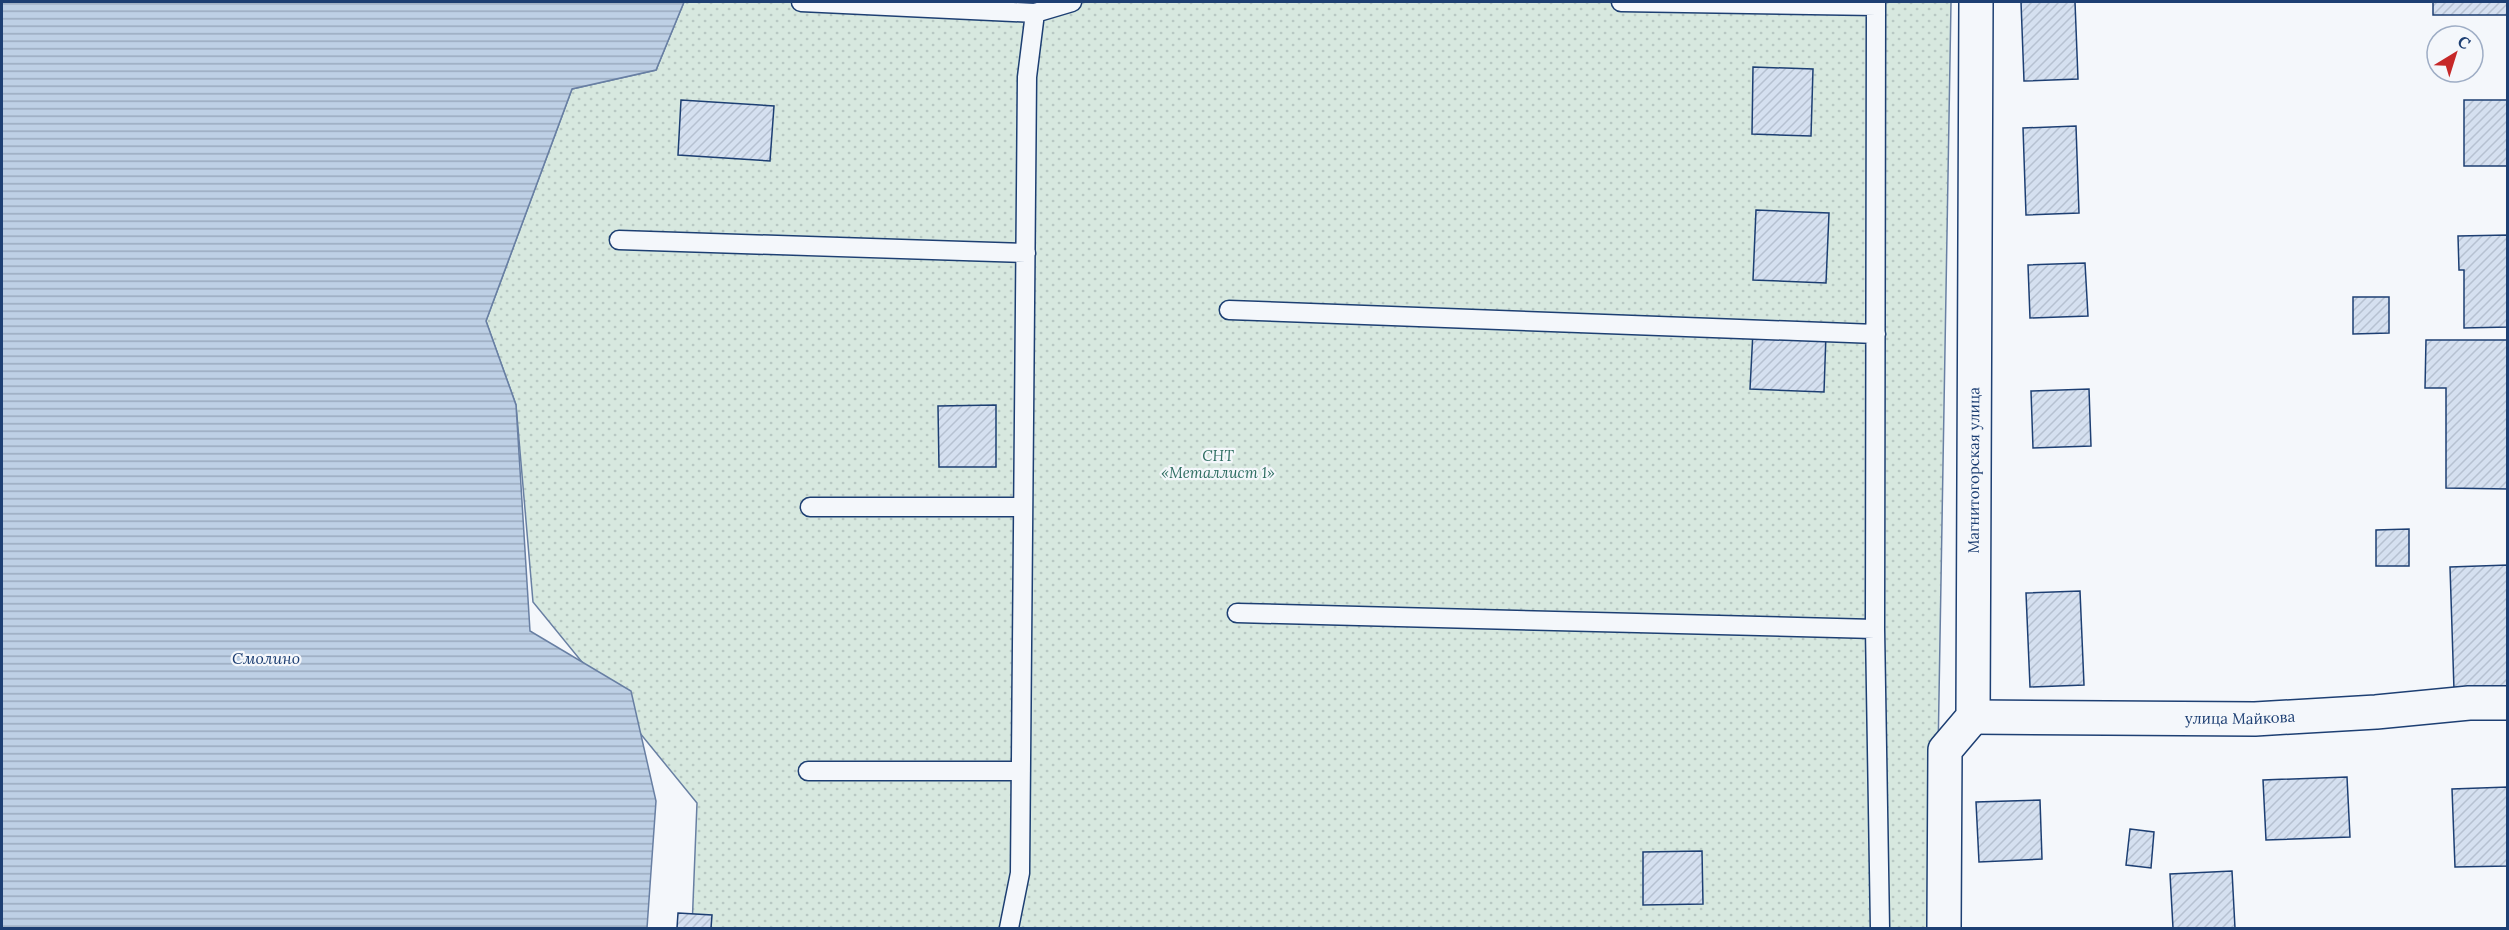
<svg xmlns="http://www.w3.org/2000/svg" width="2509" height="930" viewBox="0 0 2509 930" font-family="Lora,serif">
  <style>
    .garden { fill: url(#garden-dots); stroke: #687fa3; stroke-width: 1.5 }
    .water { fill: url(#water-rules); stroke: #687fa3; stroke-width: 1.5 }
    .building { fill: url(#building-hatch); stroke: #1d3f73; stroke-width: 1.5 }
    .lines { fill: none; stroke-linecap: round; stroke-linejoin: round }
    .service-casing { stroke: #1d3f73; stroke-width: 21 }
    .minor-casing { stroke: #1d3f73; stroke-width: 36 }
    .service { stroke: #f4f7fb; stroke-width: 18 }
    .minor { stroke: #f4f7fb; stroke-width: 33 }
    .labels { text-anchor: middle; stroke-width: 4.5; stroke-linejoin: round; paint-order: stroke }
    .park-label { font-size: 15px; font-style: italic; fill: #2c6c60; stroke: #f4f7fb }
    .street-label { font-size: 15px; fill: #1d3f73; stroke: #f4f7fb }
    .water-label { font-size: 16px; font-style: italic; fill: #1d3f73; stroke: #f4f7fb }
  </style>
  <defs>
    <pattern id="garden-dots" width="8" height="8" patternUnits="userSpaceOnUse" patternTransform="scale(1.5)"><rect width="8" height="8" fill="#d7e8df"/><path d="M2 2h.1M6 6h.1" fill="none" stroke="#b8c8c3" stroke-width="1.8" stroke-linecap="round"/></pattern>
    <pattern id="water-rules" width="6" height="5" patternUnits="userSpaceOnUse" patternTransform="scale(1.5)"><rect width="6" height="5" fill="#bed0e5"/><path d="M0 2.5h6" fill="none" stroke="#9aaabe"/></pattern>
    <pattern id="building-hatch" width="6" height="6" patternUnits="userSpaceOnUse" patternTransform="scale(1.5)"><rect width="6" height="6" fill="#d5e0f0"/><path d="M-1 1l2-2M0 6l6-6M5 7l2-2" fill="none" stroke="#b6c1d1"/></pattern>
  </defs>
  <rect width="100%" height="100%" fill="#f4f7fb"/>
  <path class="garden" d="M684,2h1267l-16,926h-1243l5,-125 -164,-201 -17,-197 -30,-84 86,-232 84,-19z"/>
  <path class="water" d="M2,2h682l-28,68 -84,19 -86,232 30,84 14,226 101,60 25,110 -9,127h-645z"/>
  <path class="building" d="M2021,2h54l3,77 -54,2z
    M2433,2h75v13h-75z
    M1753,67l60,2 -2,67 -59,-2z
    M681,100l93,6 -4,55 -92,-6z
    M2464,100h44v66h-44z
    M2076,126l3,87 -53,2 -3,-87z
    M1756,210l73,3 -3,70 -73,-3z
    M2508,235v92l-44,1v-58h-5l-1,-34z
    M2085,263l3,53 -58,2 -2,-53z
    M2353,297h36v36l-36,1z
    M1753,331l73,3 -2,58 -74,-3z
    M2426,340h82v149l-62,-1v-100h-21z
    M2089,389l2,57 -58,2 -2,-57z
    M996,405v62h-57l-1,-61z
    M2409,529v37h-33v-36z
    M2508,565v123l-54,2 -4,-123z
    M2080,591l4,94 -54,2 -4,-94z
    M2347,777l3,60 -84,3 -3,-60z
    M2508,787v79l-53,1 -3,-78z
    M2040,800l2,59 -63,3 -3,-60z
    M2130,829l24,3 -3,36 -25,-3z
    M1702,851l1,53 -60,1v-53z
    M2232,871l3,57h-62l-3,-54z
    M678,913l34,2 -1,13h-34z"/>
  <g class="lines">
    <defs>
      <path id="service" d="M801,2l234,11
        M1621,2l255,4
        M1876,2l-1,627 5,299
        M619,240l407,13
        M1229,310l647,24
        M810,507h213
        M1237,613l638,16
        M808,771h213
        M1009,928l11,-55 7,-796 8,-64 37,-11"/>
      <g id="minor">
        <path id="s1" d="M1973,717l282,2 121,-7 93,-9h39"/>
        <path id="s2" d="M1944,928l1,-178 28,-33 3,-715"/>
      </g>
    </defs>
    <use href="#service" class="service-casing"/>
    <use href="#minor" class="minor-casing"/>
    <use href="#service" class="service"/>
    <use href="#minor" class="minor"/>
  </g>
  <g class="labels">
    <g class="park-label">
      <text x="1218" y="461">СНТ<tspan x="1218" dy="17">«Металлист 1»</tspan></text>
    </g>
    <g class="street-label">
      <text dy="5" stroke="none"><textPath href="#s2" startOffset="468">Магнитогорская улица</textPath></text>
      <text dy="5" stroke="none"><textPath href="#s1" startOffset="267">улица Майкова</textPath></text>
    </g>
    <g class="water-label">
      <text x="266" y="664">Смолино</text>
    </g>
  </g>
  <rect width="2509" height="930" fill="none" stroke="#1d3f73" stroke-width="6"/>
  <g transform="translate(2455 54) rotate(38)"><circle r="28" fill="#f4f7fb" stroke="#9eadc5" stroke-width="1.5"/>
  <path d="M0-4.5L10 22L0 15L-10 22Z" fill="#c62828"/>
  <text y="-9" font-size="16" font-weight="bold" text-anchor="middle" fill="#1d3f73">С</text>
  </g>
</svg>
